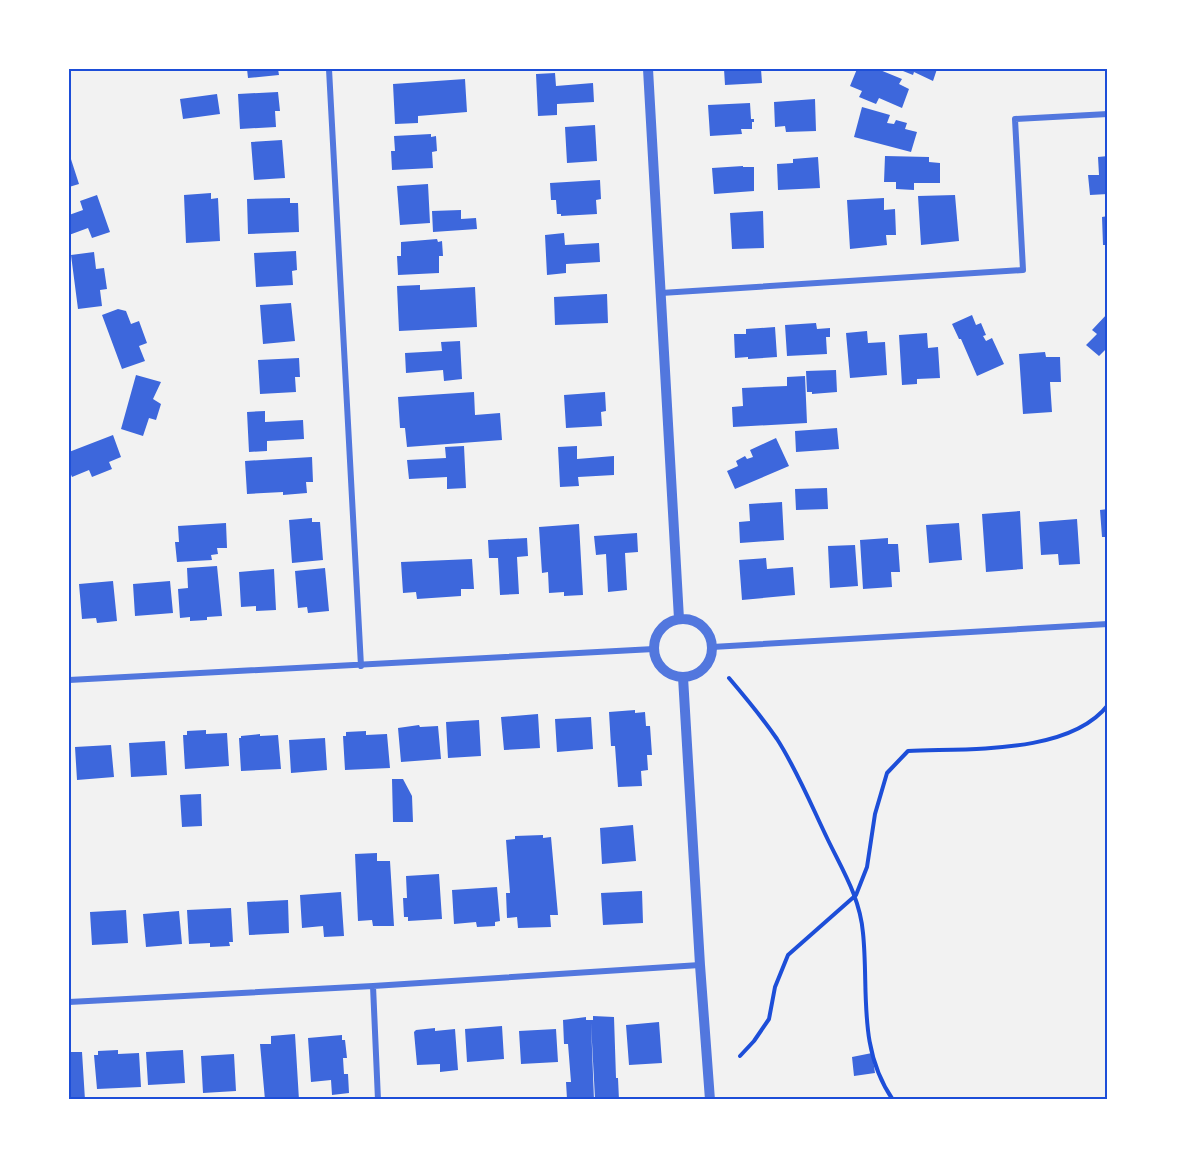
<svg xmlns="http://www.w3.org/2000/svg" width="1177" height="1169" viewBox="0 0 1177 1169" font-family="'IBM Plex Sans',sans-serif">
  <style>
    .building { fill: #3d67dc }
    .lines { fill: none; stroke-linecap: round; stroke-linejoin: round }
    .path { stroke: #1d4ed8; stroke-width: 4 }
    .minor { stroke: #5277de; stroke-width: 6 }
    .tertiary { stroke: #5277de; stroke-width: 10 }
    .neatline { fill: none; stroke: #1d4ed8; stroke-width: 2 }
  </style>
  <rect width="100%" height="100%" fill="#f2f2f2"/>
  <path class="building" d="M247,69h31l1,6 -31,3z
    M724,69h37l1,14 -37,2z
    M857,69l23,1 22,9 -3,5 10,5 -7,19 -23,-10 -3,6 -17,-7 3,-6 -12,-5z
    M898,69h39l-4,12 -19,-9 -1,3z
    M555,73l1,13 37,-3 1,19 -37,2v11l-19,1 -2,-42z
    M465,79l2,33 -49,4v7l-23,1 -2,-40z
    M278,92l2,19h-5l1,16 -36,2 -2,-35z
    M217,94l3,20 -37,5 -3,-20z
    M815,99l1,32 -30,1 -1,-6 -10,1 -1,-25z
    M750,103l1,16h3v3h-2v7h-11l1,5 -32,2 -2,-31z
    M862,107l28,8 -3,8 7,1 2,-4 11,3 -2,6 12,3 -6,20 -57,-15z
    M595,125l2,36 -30,2 -2,-36z
    M431,134v3l5,-1 1,15 -5,1 1,16 -41,2 -1,-19h4l-1,-15z
    M282,140l3,38 -31,2 -3,-38z
    M69,153l10,31 -10,3z
    M885,156l44,1v5l11,1v20h-26v7l-18,-1v-7h-12z
    M1108,156v38l-18,1 -2,-20h11l-1,-18z
    M818,157l2,31 -42,2 -1,-26 16,-1v-4z
    M743,166v1h11v24l-40,3 -2,-26z
    M600,180l1,19 -5,1 1,14 -36,2v-2h-4l-1,-14h-5l-1,-17z
    M428,184l2,39 -30,2 -3,-39z
    M211,193v6l7,-1 2,43 -34,2 -2,-48z
    M97,195l13,37 -18,6 -4,-10 -19,7v-20l14,-5 -3,-9z
    M955,195l4,46 -38,4 -3,-49z
    M290,198v5h8l1,29 -51,2 -1,-35z
    M884,198v12l11,-1 1,26h-10l1,10 -37,4 -3,-49z
    M461,210v9l15,-1 1,11 -44,3 -1,-21z
    M763,211l1,37 -32,1 -2,-36z
    M1108,216v29h-5l-1,-28z
    M564,233l1,12 34,-2 1,19 -34,2v9l-19,2 -2,-40z
    M437,239l1,3 4,-1 1,15h-4v17l-41,2 -1,-19h4v-14z
    M296,251l1,19 -5,1 1,14 -37,2 -2,-34z
    M94,252l2,17 8,-1 3,21 -7,1 2,16 -24,3 -7,-54z
    M420,285v5l55,-3 2,40 -78,4 -2,-45z
    M607,294l1,29 -53,2 -1,-28z
    M291,303l4,38 -32,3 -3,-39z
    M118,309l8,2 5,13 8,-3 8,22 -8,3 6,15 -23,8 -20,-54z
    M1108,313v34l-9,9 -13,-11 11,-11 -5,-4z
    M972,315l4,10 5,-2 5,12 -3,1 3,5 6,-3 12,26 -27,12 -16,-37h-2l-7,-15z
    M816,323l1,6 13,-1v9h-4l1,17 -40,2 -2,-31z
    M775,327l2,30 -29,2v-2l-13,1 -1,-24h12v-5z
    M867,331l1,12 17,-1 2,33 -37,3 -4,-45z
    M927,333l1,15 10,-1 2,31 -23,1v5l-15,1 -3,-50z
    M460,341l2,38 -18,2 -1,-11 -37,3 -1,-20 37,-2 -1,-9z
    M1045,352l1,5h14l1,25h-11l2,30 -29,2 -4,-60z
    M299,358l1,19h-5l1,15 -36,2 -2,-34z
    M836,370l1,22 -25,2v-2h-5l-1,-21z
    M136,375l25,7 -8,17 8,5 -5,16 -7,-2 -6,18 -22,-7z
    M805,376l2,47 -74,4 -1,-20 11,-1 -1,-18 45,-2v-9z
    M474,392l1,23 25,-2 2,27 -95,7 -2,-19h-5l-2,-31z
    M605,392l1,19 -5,1 1,14 -36,2 -2,-33z
    M265,411v11l38,-2 1,19 -37,2v10l-18,1 -2,-40z
    M837,428l2,21 -43,3 -1,-21z
    M113,435l8,22 -12,5 3,7 -20,8 -3,-7 -17,7 -3,-7v-18z
    M776,438l13,28 -54,23 -8,-18 11,-5 -2,-5 9,-5 2,3 6,-2 -3,-7z
    M464,446l2,42 -19,1v-12l-38,2 -2,-19 39,-2 -1,-11z
    M577,446v13l37,-3v19l-36,2 1,9 -19,1 -2,-40z
    M312,457l1,25h-7l1,11 -24,2v-3l-36,2 -2,-33z
    M827,488l1,21 -32,1 -1,-21z
    M782,502l2,38 -44,3 -1,-21 11,-1 -1,-17z
    M1108,509v28h-6l-2,-27z
    M1020,511l3,58 -37,3 -4,-58z
    M312,518v4h8l3,38 -31,3 -3,-43z
    M1077,519l3,45 -21,1 -1,-11 -17,1 -2,-33z
    M226,523l1,25h-10l1,6 -7,1 1,5 -35,2 -2,-20h4l-1,-16z
    M959,523l3,37 -33,3 -3,-38z
    M579,524l4,71 -19,1v-4l-15,1 -1,-21 -6,1 -3,-46z
    M637,533l1,19 -13,1 2,37 -19,2 -2,-38 -10,1 -2,-19z
    M527,538l1,18 -11,1 2,37 -19,1 -2,-37h-9l-1,-18z
    M888,538v6h10l2,28h-9l1,15 -29,2 -3,-49z
    M855,545l3,41 -28,2 -2,-42z
    M766,558l1,11 26,-2 2,28 -53,5 -3,-40z
    M472,559l2,30h-13v7l-44,3 -1,-7 -13,1 -2,-31z
    M217,566l5,50 -15,1v3l-17,1v-4l-10,1 -2,-29 10,-1 -1,-20z
    M325,568l4,43 -21,2 -1,-6 -9,1 -3,-37z
    M274,569l2,41 -20,1v-5l-15,1 -2,-35z
    M113,581l4,40 -20,2 -1,-5 -14,1 -3,-35z
    M170,581l3,32 -38,3 -2,-32z
    M635,710v3l10,-1 1,14h4l2,29h-5l1,15 -7,1 1,15 -24,1 -3,-41h-4l-2,-34z
    M538,714l2,34 -36,2 -3,-33z
    M591,717l2,32 -36,3 -2,-33z
    M479,720l2,36 -33,2 -2,-36z
    M419,725l1,2 18,-1 3,33 -40,3 -3,-34z
    M206,730v4l21,-1 2,33 -44,3 -2,-34h4v-4z
    M366,731v4l21,-1 3,34 -45,2 -2,-34h3v-4z
    M260,734v2l18,-1 3,34 -40,2 -2,-33h2v-2z
    M325,738l2,32 -36,3 -2,-33z
    M165,741l2,34 -36,2 -2,-34z
    M111,745l3,32 -37,3 -2,-33z
    M392,779h11l9,17 1,26h-20z
    M201,794l1,32 -20,1 -2,-32z
    M633,825l3,36 -34,3 -2,-36z
    M543,835v3l8,-1 7,78h-8l1,12 -33,1 -1,-11 -10,1 -1,-25h4l-4,-53 9,-1v-3z
    M377,853v8h13l4,65h-21l-1,-6 -14,1 -3,-67z
    M439,874l3,45 -34,2v-4h-4l-1,-19h4l-1,-22z
    M497,887l3,34 -5,1v4l-18,1 -1,-5 -22,2 -2,-34z
    M642,891l1,32 -40,2 -2,-32z
    M341,892l3,44 -20,1 -1,-11 -21,2 -2,-33z
    M288,900l1,33 -40,2 -2,-33z
    M231,908l2,34h-4l1,4 -20,1v-4l-21,1 -2,-34z
    M126,910l2,33 -36,2 -2,-33z
    M179,911l3,33 -36,3 -3,-33z
    M593,1016l21,1 2,61h2l1,22 -24,-1 -4,-76 3,77 -27,-1 -1,-17h5l-3,-38h-4l-1,-24 23,-3v3h7z
    M659,1022l3,41 -33,2 -3,-40z
    M502,1026l2,33 -37,3 -2,-33z
    M435,1028v3l20,-2 3,41 -18,2v-8l-23,1 -3,-33 2,-2z
    M556,1029l2,33 -37,2 -2,-33z
    M295,1034l4,66h-34l-5,-56h11v-8z
    M342,1035v5h3l2,18h-4l1,16h4l1,19 -17,2 -1,-15 -20,2 -3,-44z
    M118,1050v4l21,-1 2,34 -44,2 -3,-34h4v-4z
    M183,1050l2,33 -37,2 -2,-33z
    M69,1052h13l3,48h-16z
    M872,1053l3,20 -21,3 -2,-19z
    M234,1054l2,37 -33,2 -2,-37z"/>
  <g class="lines">
    <path class="path" d="M729,678c17,20 33,39 48,61 20,31 35,68 51,101 15,31 32,58 35,93 6,58 -6,115 30,167
      M740,1056l14,-15 15,-22 6,-32 13,-32 68,-60 11,-28 8,-53 12,-41 21,-22c59,-3 161,4 200,-46"/>
    <path class="minor" d="M329,69l32,597
      M661,293l362,-23 -8,-151 93,-5
      M712,647l396,-23
      M69,680l585,-31
      M373,986l5,114
      M69,1002l304,-16 327,-21"/>
    <path class="tertiary" d="M648,69l31,550
      M654 648a29 29 0 1 1 58 0a29 29 0 1 1-58 0Z
      M683,677l17,288 10,135"/>
  </g>
  <rect width="1177" height="1169" fill="none" stroke="#ffffff" stroke-width="141"/>
  <rect x="70" y="70" width="1036" height="1028" class="neatline"/>
</svg>
